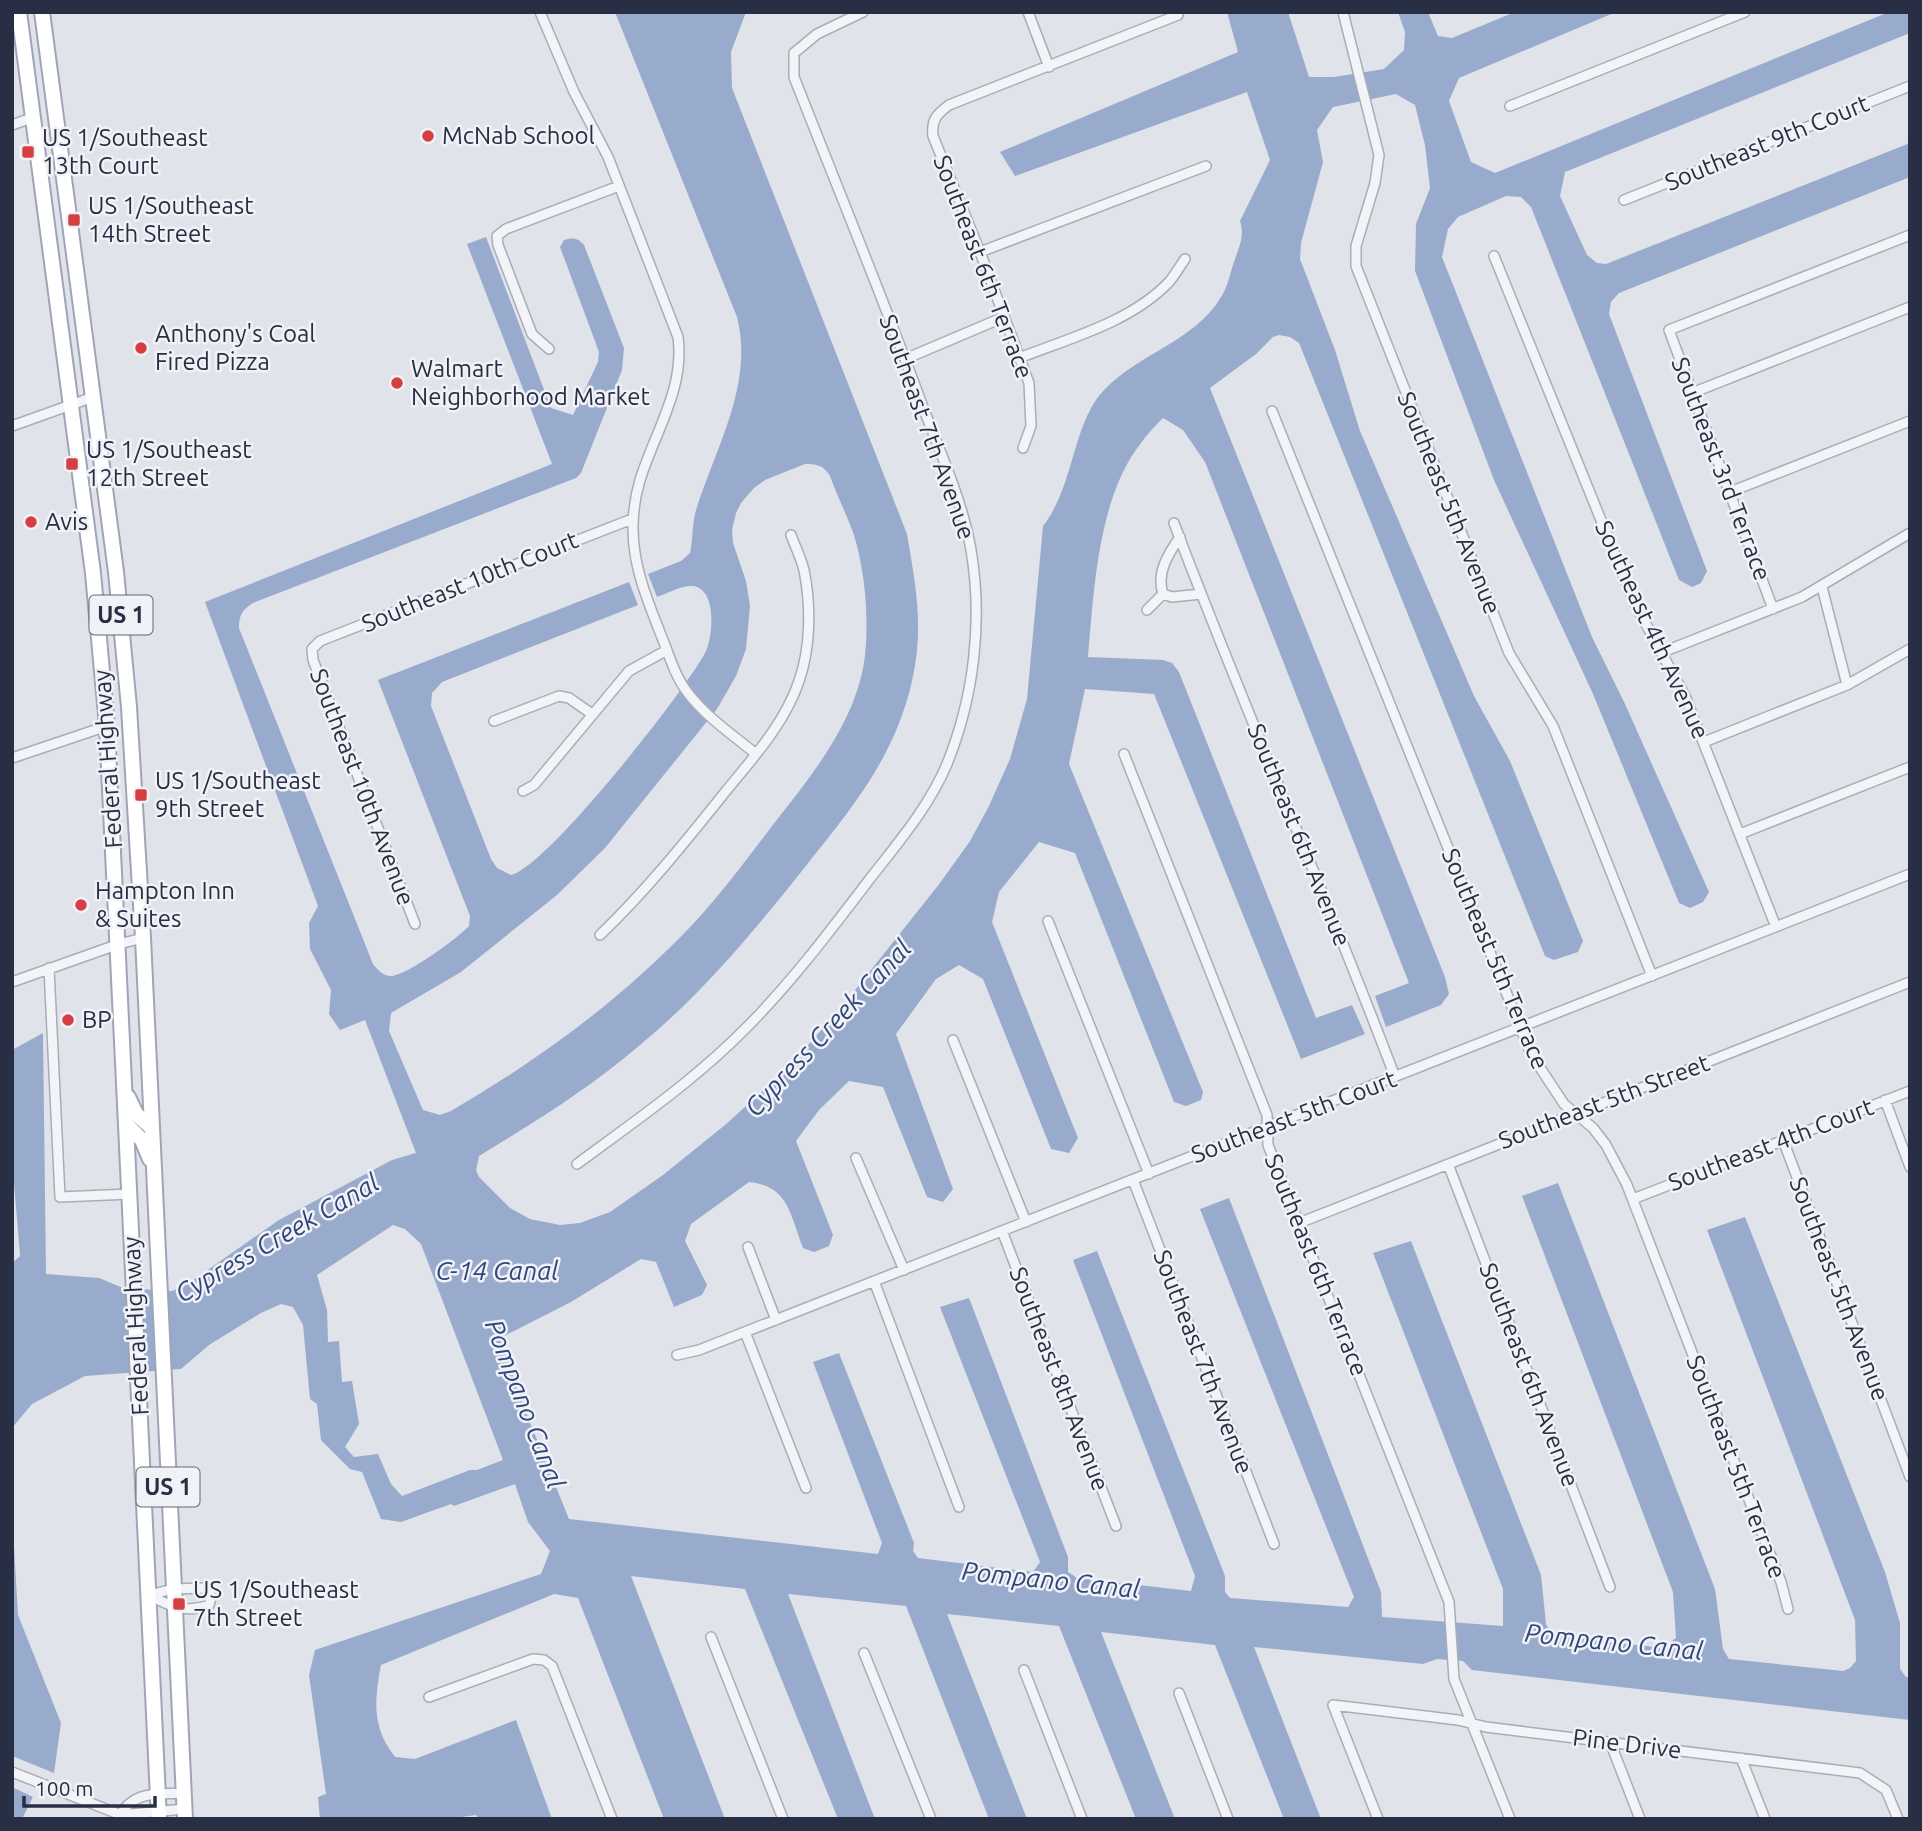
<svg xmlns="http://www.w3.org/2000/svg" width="1922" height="1831" viewBox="0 0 1922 1831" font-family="Ubuntu,sans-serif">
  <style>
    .water { fill: #99abcc; fill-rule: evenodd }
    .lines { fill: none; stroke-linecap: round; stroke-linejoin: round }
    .street-casing { stroke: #a9adb8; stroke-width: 12 }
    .primary-casing { stroke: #9fa5b6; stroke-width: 18 }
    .street { stroke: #f3f4f8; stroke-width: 9 }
    .primary { stroke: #fff; stroke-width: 14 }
    .poi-dot { fill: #d63f41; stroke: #f0f2f7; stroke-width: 2.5 }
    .labels { text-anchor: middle; stroke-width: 5; stroke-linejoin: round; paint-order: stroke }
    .shield { fill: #f0f2f7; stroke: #646979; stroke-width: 2 }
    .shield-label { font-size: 23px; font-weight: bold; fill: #282e43 }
    .poi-label { font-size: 24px; fill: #282e43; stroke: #f0f2f7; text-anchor: start }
    .street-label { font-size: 24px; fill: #282e43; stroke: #f0f2f7 }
    .water-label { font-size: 26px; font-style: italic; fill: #304679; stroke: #f0f2f7 }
  </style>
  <rect width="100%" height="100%" fill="#e0e3ea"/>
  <path class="water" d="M615,12h131l-15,40 1,36 175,446c9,52 17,94 5,147 -17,76 -60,127 -107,186 -50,63 -102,126 -165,178 -50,43 -105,77 -161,111l-3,14 3,7 31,31 20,11 30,6 20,-2 30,-11 53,-37 62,-50 63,-57 56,-64 96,-121 30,-42 18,-33 22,-49 17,-60 16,-173c31,-39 29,-102 61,-136 34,-36 91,-49 117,-93 7,-10 9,-24 13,-35 5,-15 11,-26 6,-41l30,-61 -23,-68 -232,84 -15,-24 238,-100 -11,-40h61l21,65h25l50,-8 20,-19 1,-18 -7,-20h30l10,24 14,2 63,-26h101l-157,66 -10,23 22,61 24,11 394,-161h21v21l-345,139 -5,24 27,59 10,8 9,1 304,-121v34l-291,116 -8,9 -2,12 98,257 -6,12 -9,4 -13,-7 -148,-373 -10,-10 -15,-1 -48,21 -10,12 -6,28 150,380 33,67 84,188 -6,10 -13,6 -11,-5 -86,-209 -99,-214 -79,-209 1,-47 14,-36 -5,-43 -10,-40 -19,-11 -63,13 -16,23 6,32 -22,81 -1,16 35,91 25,81 114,265 36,65 73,180 -5,11 -24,8 -9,-4 -246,-613 -9,-6 -11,-2 -6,2 -17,17 -46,34 235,589 4,17 -8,11 -55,22 -11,-31 34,-13 -204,-521 -22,-32 -20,-12c-8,8 -16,16 -22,25 -43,54 -47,147 -53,214l75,3 9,3 7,9 137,346 36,-13 13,29 -64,25 -147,-365 -69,-5 -16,75 134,328 -2,8 -15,6 -12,-4 -99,-249 -36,-11 -40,50 -7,30 86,216 -9,15 -18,-4 -68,-170 -24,-14 -23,14 -40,55 57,155 -10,13 -16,-5 -44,-110 -34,-6 -30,29 -23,31 37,94 -4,11 -15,6 -11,-4c-13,-33 -14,-62 -54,-66l-58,42 -6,17 22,44 -5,10 -28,12 -18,-45 -15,-3 -70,43 -71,36 25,72 44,109 309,35 4,-11 -69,-181 26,-9 75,190 -1,8 5,7 115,14 7,-10 -100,-255 29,-9 99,259v15l9,6 114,13 4,-15 -122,-316 24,-9 128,325v16l5,6 118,9 6,-10 -154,-388 29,-11 152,394 1,25 121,9v-37l-130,-336 38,-12 130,334 5,49 5,11 112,13 13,-10 -3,-46 -151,-396 36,-13 157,406 8,60 6,10 114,12 7,-3 6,-7 -1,-41 -148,-390 38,-13 140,355 15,51v46l6,8h4v43l-438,-50 -9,-9 -26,-2 -14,5 -169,-17 67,172h-37l-69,-174 -114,-13 74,187h-39l-77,-193 -112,-12 80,205h-38l-83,-213 -118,-12 87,225h-37l-93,-230 -114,-13 94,243h-61l-86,-221 -24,-4 -173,71c-7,36 -9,63 14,92l20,2 101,-39 36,99h-73l-3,-4 -29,4h-127l-2,-22 8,-3 -17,-119 6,-25 226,-76 9,-23 -22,-29 -13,-38 -61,22 -3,-2 -50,18 -20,-3 -19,-47 -12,-3 -29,-29 -4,-36 -7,-5 -7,-74 -10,-18 -12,-3 -20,9 -52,32 -28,24 -96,7 -53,28 -20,24v-165l8,-7 -8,-98v-108l31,-17 3,241 53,4 24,10 49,3 17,-8 90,-63 113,-60 24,-7 -51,-133 -25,10 -11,-16 2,-24 -21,-41 -1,-26 9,-17 -113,-304 347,-138 -85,-220 19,-7 65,171 22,7 25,-53 1,-10 -39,-105 4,-7c8,-3 15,-2 20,5l40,103 -2,22 -41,103 -5,5 -323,125c-11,7 -14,12 -14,25l134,336c5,6 10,12 18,12 15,0 67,-38 78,-50l1,-10 -92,-236 251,-98 9,23 -196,77 -10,11 -1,13 60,153 6,9 14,7c35,-7 176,-186 195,-224 7,-16 11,-62 -13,-65 -11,-1 -25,7 -36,11l-9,-23 33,-13 9,-8c3,-14 2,-29 6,-43 20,-63 58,-126 41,-193zM805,464c12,0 18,1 25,12 7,20 17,39 24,59 11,37 15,81 11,120 -7,62 -49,115 -86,162 -28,36 -55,74 -86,107 -71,75 -153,135 -242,187l-11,4 -17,-5 -34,-79 2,-18 70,-41 96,-77 48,-47 112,-139 19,-33 10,-27 4,-43 -4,-25 -13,-38 -1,-13 4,-17 5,-10 13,-15 11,-8zM393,1225l12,4 16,15 82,216 -26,10h-7l-68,26 -11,-12 -13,-30 -24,3 -9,-10 14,-23 -7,-43 -10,1 -3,-41 -11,1 -1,-32 -10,-35z
    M12,1512l6,103 43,108 -7,50 -42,-17z
    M12,1787l21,10 -11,22h-10z"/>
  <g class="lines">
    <defs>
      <path id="street" d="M540,12l34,80 34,65 70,180c7,51 -23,95 -38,143 -18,61 1,104 23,160 7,18 13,38 25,53 18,24 45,42 68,61
        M1028,12l21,55
        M1343,12l36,143 -4,28 -19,63v20l153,387 44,73 99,250
        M1510,106l235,-94
        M12,125l22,-8
        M1624,200l286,-114
        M980,252l226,-86
        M1494,256l141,348 50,92 91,231
        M549,349l-17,-15 -34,-89 -1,-9 9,-7 113,-43
        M1019,358c51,-20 112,-36 150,-76 6,-7 11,-16 16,-23
        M905,359l99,-42
        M1692,393l218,-86
        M1272,411l259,643 33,50 29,24 13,17 21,40 154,397 7,27
        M12,426l81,-29
        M1023,448l8,-22 -2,-43 -49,-131 -47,-116c-2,-16 4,-22 16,-31l229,-90
        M1730,492l180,-71
        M1174,523c70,186 151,368 221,554
        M1180,537c-12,17 -24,36 -17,57l9,3 29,-3
        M1822,587l25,98
        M1773,609l-104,-279 241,-95
        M1147,610l16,-16
        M1663,652l139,-55 108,-64
        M494,721l65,-25 10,2 23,16
        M1704,742l143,-57 63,-36
        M1124,754l143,361 1,30 181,457 5,77 56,140
        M12,758l95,-32
        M523,791l11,-6 95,-114 38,-21
        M1740,834l170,-67
        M1048,921l101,253
        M415,924l-102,-264 -1,-11 8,-8 312,-122
        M600,935c46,-44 86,-94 126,-144 27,-33 59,-68 73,-110 12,-34 12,-76 5,-111 -3,-12 -9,-24 -13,-35
        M49,968l11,229 70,-3
        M12,982l107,-38 24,-6
        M953,1040l73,182
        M1885,1100l25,67
        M1783,1140l127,337
        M856,1158l48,112
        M577,1164c58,-43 118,-84 169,-136 45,-45 84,-97 123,-148 28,-36 60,-73 78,-116 27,-67 36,-143 24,-214 -9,-52 -33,-102 -51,-151 -40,-108 -84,-215 -126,-322v-24l23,-19 46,-22
        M1448,1164l162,423
        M1133,1180l141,364
        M1633,1199l277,-108
        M1299,1223l611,-241
        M1002,1231l114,295
        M748,1247l28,73
        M874,1281l85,226
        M745,1332l61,156
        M677,1355l22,-5 1211,-476
        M204,1588l5,2 2,7 -2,8c-23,9 -40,1 -60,-10l24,-6z
        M711,1637l72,182
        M864,1653l67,166
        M1024,1670l58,149
        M1179,1693l49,126
        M429,1697l104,-38 11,1 8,6 60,153
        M1610,1742l30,77
        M1741,1758l24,61
        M12,1772l109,43 63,-6
        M119,1817c14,-27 37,-22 64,-24
        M1378,1819l-45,-114 125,15 28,7 374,46 26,17 12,29"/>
      <path id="primary" d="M19,12l74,561 14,153 52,1093
        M42,12l74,560 13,135 14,231 42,881
        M128,1097l8,17 16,14
        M127,1125l15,15 8,19"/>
    </defs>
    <use href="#street" class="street-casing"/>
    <use href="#primary" class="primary-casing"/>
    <use href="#street" class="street"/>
    <use href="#primary" class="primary"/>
  </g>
  <g class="poi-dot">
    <circle cx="428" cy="136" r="7"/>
    <rect x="21" y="145" width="14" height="14" rx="3.5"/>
    <rect x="67" y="213" width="14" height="14" rx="3.5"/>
    <circle cx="141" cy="348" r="7"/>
    <circle cx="397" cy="383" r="7"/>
    <rect x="65" y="457" width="14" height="14" rx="3.5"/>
    <circle cx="31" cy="522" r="7"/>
    <rect x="134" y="788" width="14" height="14" rx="3.5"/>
    <circle cx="81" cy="905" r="7"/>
    <circle cx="68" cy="1020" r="7"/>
    <rect x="172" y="1597" width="14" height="14" rx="3.5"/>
  </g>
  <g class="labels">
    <g class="shield">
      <rect x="89.5" y="595.5" width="63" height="39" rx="5"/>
      <rect x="136.5" y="1467.5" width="63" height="39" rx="5"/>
    </g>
    <g class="shield-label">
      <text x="121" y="623">US 1</text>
      <text x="168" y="1495">US 1</text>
    </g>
    <g class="poi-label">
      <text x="442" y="144">McNab School</text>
      <text x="42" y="146">US 1/Southeast<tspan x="42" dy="28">13th Court</tspan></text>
      <text x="88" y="214">US 1/Southeast<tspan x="88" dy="28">14th Street</tspan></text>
      <text x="155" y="342">Anthony's Coal<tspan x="155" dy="28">Fired Pizza</tspan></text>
      <text x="411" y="377">Walmart<tspan x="411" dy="28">Neighborhood Market</tspan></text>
      <text x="86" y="458">US 1/Southeast<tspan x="86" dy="28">12th Street</tspan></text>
      <text x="45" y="530">Avis</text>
      <text x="155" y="789">US 1/Southeast<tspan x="155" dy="28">9th Street</tspan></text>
      <text x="95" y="899">Hampton Inn<tspan x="95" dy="28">&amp; Suites</tspan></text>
      <text x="82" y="1028">BP</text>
      <text x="193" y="1598">US 1/Southeast<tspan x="193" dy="28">7th Street</tspan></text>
    </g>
    <g class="street-label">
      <text transform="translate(1767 143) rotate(-22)" y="8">Southeast 9th Court</text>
      <text transform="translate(983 267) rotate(69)" y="8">Southeast 6th Terrace</text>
      <text transform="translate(927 427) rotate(70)" y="8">Southeast 7th Avenue</text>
      <text transform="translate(1721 469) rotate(69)" y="8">Southeast 3rd Terrace</text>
      <text transform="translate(1449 503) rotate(68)" y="8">Southeast 5th Avenue</text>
      <text transform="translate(470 582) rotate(-22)" y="8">Southeast 10th Court</text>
      <text transform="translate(1652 630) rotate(65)" y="8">Southeast 4th Avenue</text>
      <text transform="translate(108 759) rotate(-94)" y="8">Federal Highway</text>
      <text transform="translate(362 787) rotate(69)" y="8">Southeast 10th Avenue</text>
      <text transform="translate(1299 835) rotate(68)" y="8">Southeast 6th Avenue</text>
      <text transform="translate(1495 959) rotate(67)" y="8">Southeast 5th Terrace</text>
      <text transform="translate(1604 1102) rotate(-21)" y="8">Southeast 5th Street</text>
      <text transform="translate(1294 1117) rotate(-21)" y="8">Southeast 5th Court</text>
      <text transform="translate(1771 1145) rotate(-21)" y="8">Southeast 4th Court</text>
      <text transform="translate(1316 1265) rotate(68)" y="8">Southeast 6th Terrace</text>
      <text transform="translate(1839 1289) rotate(69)" y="8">Southeast 5th Avenue</text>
      <text transform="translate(136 1326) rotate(-93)" y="8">Federal Highway</text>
      <text transform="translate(1203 1362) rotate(69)" y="8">Southeast 7th Avenue</text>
      <text transform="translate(1529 1375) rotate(69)" y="8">Southeast 6th Avenue</text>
      <text transform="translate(1059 1379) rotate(69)" y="8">Southeast 8th Avenue</text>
      <text transform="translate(1736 1467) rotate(69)" y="8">Southeast 5th Terrace</text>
      <text transform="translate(1627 1744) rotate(7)" y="8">Pine Drive</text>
    </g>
    <g class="water-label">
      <text transform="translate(828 1028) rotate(-47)" y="9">Cypress Creek Canal</text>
      <text transform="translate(277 1238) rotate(-30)" y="9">Cypress Creek Canal</text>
      <text x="497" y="1280">C-14 Canal</text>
      <text transform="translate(525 1404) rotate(69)" y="9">Pompano Canal</text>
      <text transform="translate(1051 1580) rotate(6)" y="9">Pompano Canal</text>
      <text transform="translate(1614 1642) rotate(6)" y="9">Pompano Canal</text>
    </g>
  </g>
  <rect width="1922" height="1831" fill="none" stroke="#282e43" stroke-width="28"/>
  <path d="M24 1796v10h131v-10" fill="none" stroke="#282e43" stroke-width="3.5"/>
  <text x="35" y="1796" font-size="21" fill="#282e43" stroke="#f0f2f7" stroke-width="5" paint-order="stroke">100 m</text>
</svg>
